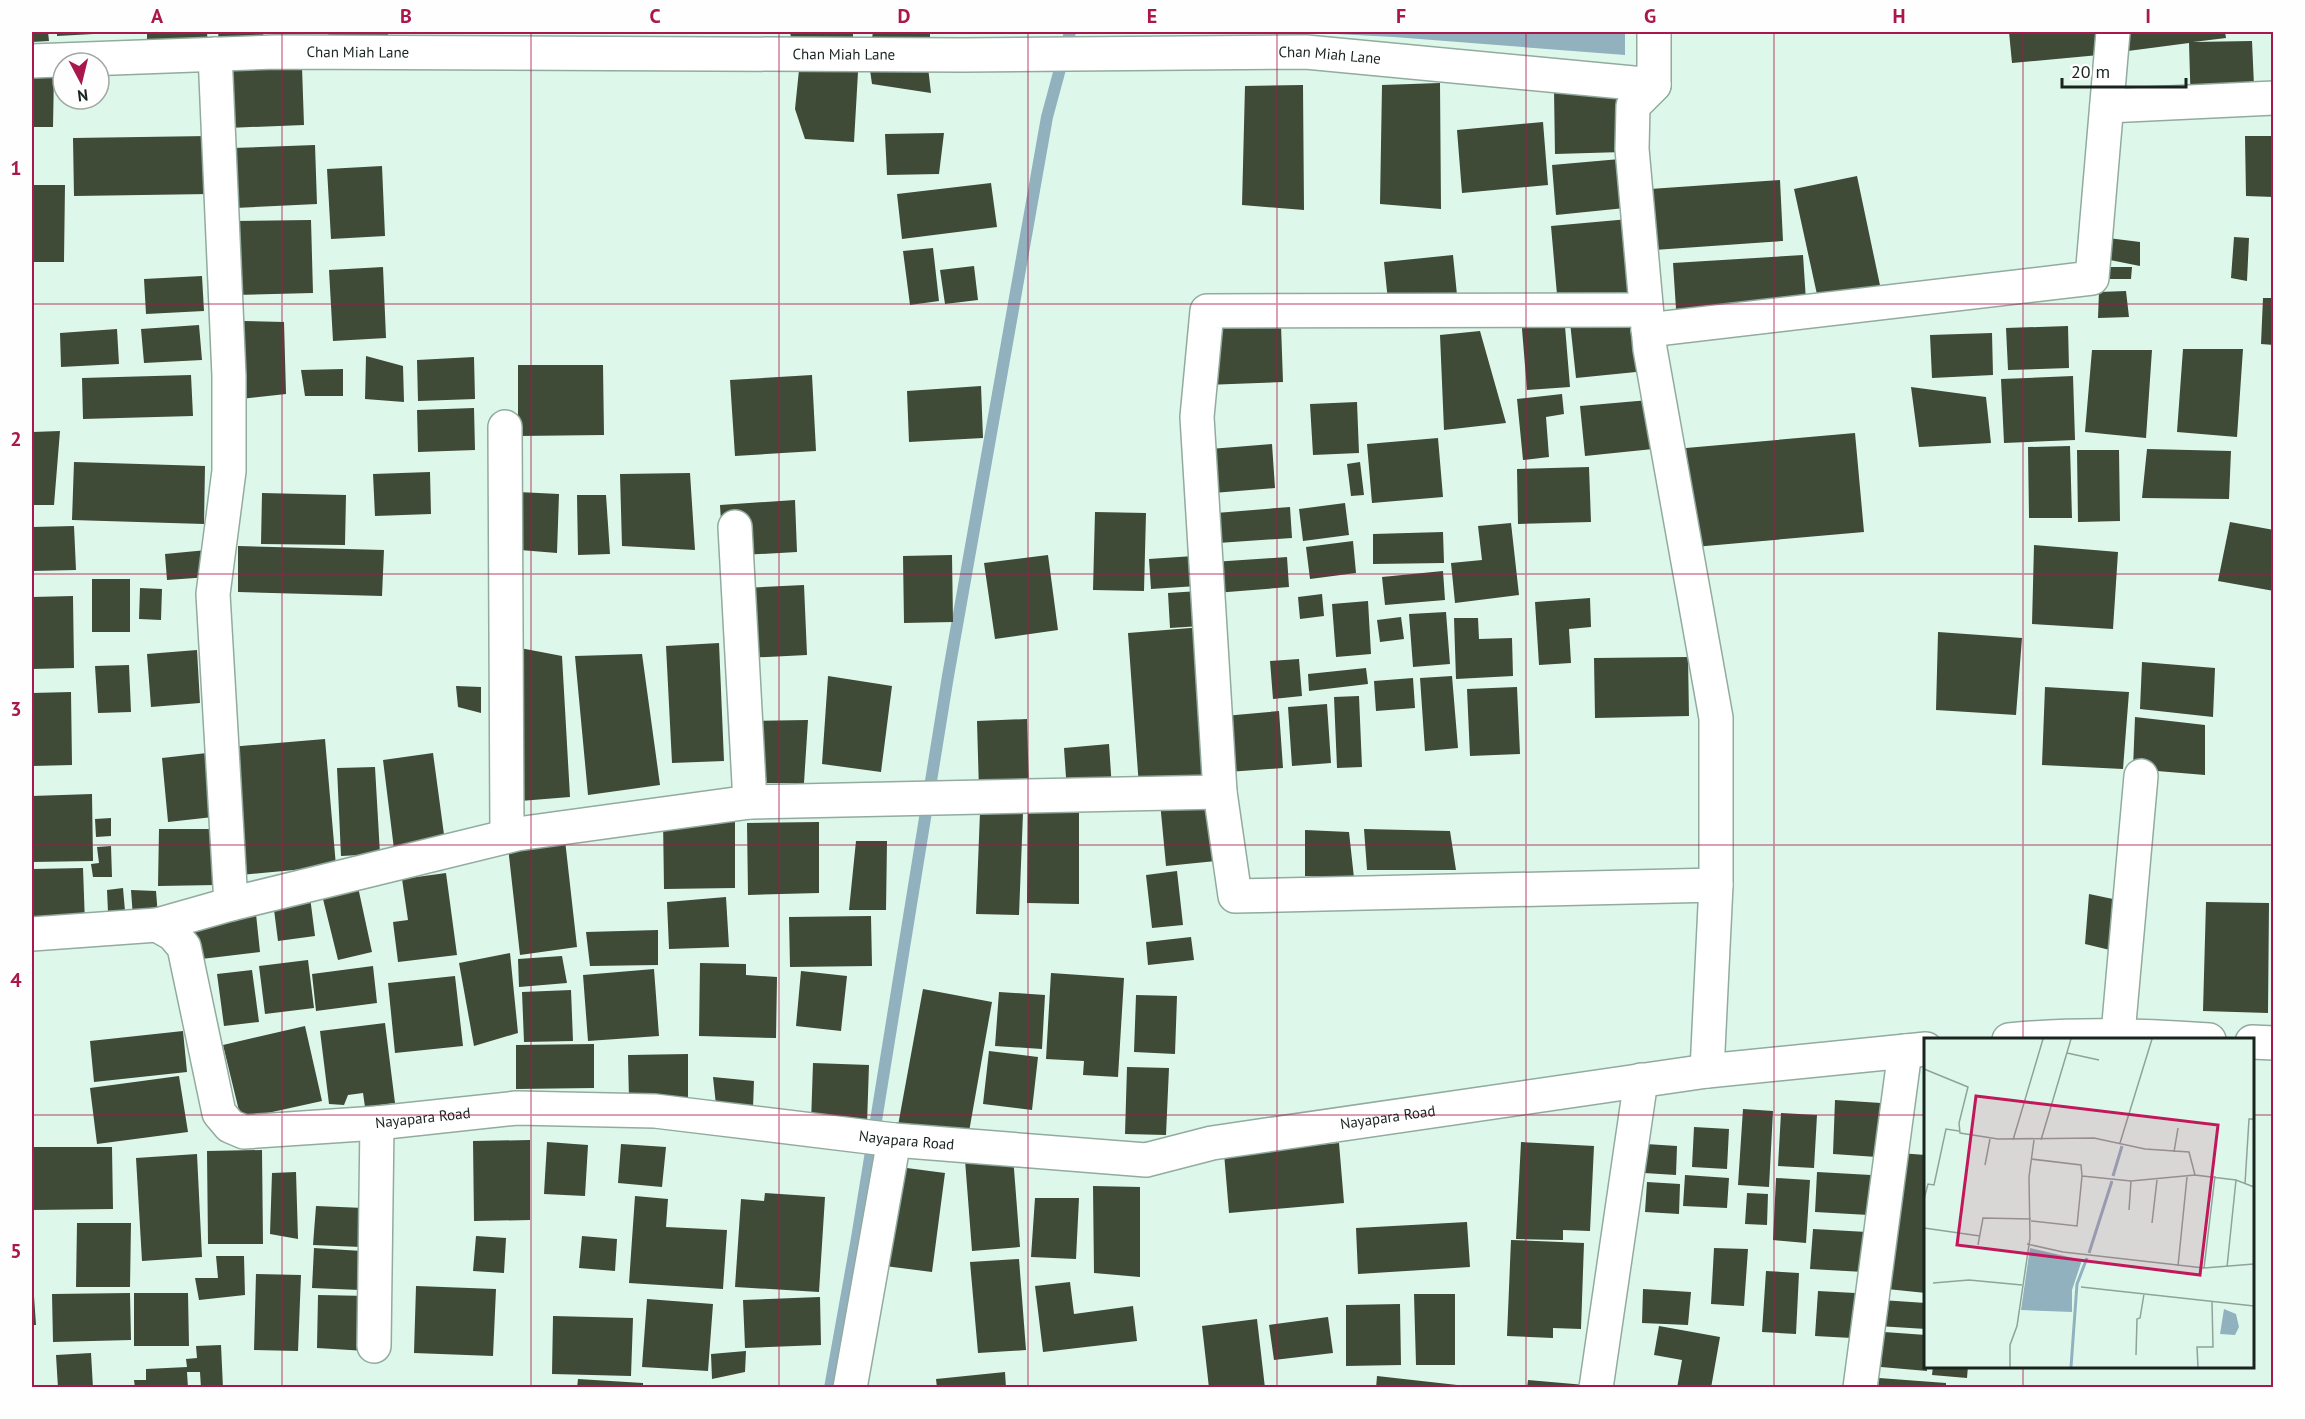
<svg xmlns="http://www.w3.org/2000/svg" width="2305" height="1419" viewBox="0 0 2305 1419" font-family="'PT Sans',sans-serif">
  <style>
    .water { fill: #91b1bf }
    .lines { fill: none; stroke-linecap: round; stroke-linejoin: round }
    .stream { stroke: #91b1bf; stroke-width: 12 }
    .building { fill: #3f4a37 }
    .minor-casing { stroke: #92ab9e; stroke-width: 36 }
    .minor { stroke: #fff; stroke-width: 33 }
    .grid { fill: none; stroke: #aa174c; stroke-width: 1.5; stroke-opacity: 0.55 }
    .labels { text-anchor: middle; stroke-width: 6; stroke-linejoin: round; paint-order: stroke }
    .street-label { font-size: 15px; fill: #1a241f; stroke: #fefefe }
    .inset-river { fill: none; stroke: #91b1bf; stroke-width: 3 }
    .inset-road { fill: none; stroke: #8fa399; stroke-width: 1.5 }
    .view { fill: #c2185b; fill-opacity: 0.15; stroke: #c2185b; stroke-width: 3 }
    .inset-edge { fill: none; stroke: #1a241f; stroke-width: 3 }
    .neatline { fill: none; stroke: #aa174c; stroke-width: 2 }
    .grid-label { font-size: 20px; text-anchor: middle; font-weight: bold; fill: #aa174c }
  </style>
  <rect width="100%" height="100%" fill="#ddf8ea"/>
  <path class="water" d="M1298,32h327v23l-231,-18z"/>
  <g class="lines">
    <path class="stream" d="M830,1388l27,-150 91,-562 99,-559 23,-85"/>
  </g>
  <path class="building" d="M32,32h16l1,9 -17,1z
    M57,32h55v1l-55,3z
    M147,32h60l1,15 -61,1z
    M218,32h45l1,8 -45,3z
    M275,32h29v1l-29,2z
    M328,32h60v4l-59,3z
    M790,32h63v14l-60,3z
    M873,32h57v15l-59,-3z
    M2009,32h88l2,23 -87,8z
    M2102,32h123l1,6 -33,4 59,-1 3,67 -64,2 -2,-67 -84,11z
    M869,63l59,4 3,26 -59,-9z
    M302,67l2,58 -77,3 -1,-59z
    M799,70l59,2 -4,70 -49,-3 -10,-30z
    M32,71l22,1 -1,55h-21z
    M1440,83l1,126 -61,-5 2,-119z
    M1303,85l1,125 -62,-5 3,-119z
    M1622,89l1,63 -68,2 -1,-64z
    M1543,122l5,63 -86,8 -5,-63z
    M944,133l-5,41 -52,1 -2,-41z
    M209,136l1,58 -136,2 -1,-58z
    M2245,136h29v61l-28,-1z
    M315,145l2,59 -82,4 -3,-60z
    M1620,159l5,49 -69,7 -4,-50z
    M382,166l3,70 -54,3 -4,-70z
    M1857,176l28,133 -62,13 -29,-133z
    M1780,180l3,61 -129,9 -4,-61z
    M991,183l6,44 -95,12 -5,-45z
    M32,185h33l-1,77h-32z
    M1629,219l7,81 -78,6 -7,-80z
    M311,220l2,73 -79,2 -1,-74z
    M2234,237l15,1 -2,43 -16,-3z
    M2108,238l32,4v24l-30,-6z
    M933,248l6,53 -29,4 -7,-54z
    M1453,255l5,50 -69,6 -5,-49z
    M1803,255l4,61 -130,8 -4,-61z
    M974,266l4,34 -33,4 -5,-34z
    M383,267l3,71 -53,3 -4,-71z
    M2102,267h30l-1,12h-30z
    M202,276l2,35 -58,3 -2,-35z
    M2126,291l3,26 -31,1 1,-26z
    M2263,298h11v47l-13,-1z
    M1564,314l6,73 -43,3 -6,-73z
    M1641,316l5,55 -70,7 -6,-56z
    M243,321l41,1 2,72 -45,5z
    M199,325l3,35 -58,3 -3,-34z
    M1208,325h73l2,57 -78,3z
    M2068,326l1,42 -61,2 -2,-42z
    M117,329l2,35 -58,3 -1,-34z
    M1480,331l26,92 -62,7 -4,-95z
    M1992,333l1,42 -61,3 -2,-43z
    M2183,349h60l-6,88 -60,-5z
    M2092,350h60l-6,88 -61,-6z
    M366,356l37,10 1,36 -39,-3z
    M474,357l1,42 -57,2 -1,-41z
    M518,365h85l1,70 -86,1z
    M343,369v27h-38l-4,-26z
    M191,375l2,41 -110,3 -1,-41z
    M812,375l4,76 -81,5 -5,-76z
    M2073,376l2,64 -71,3 -3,-64z
    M981,386l2,52 -74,4 -2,-51z
    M1911,387l75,10 5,46 -72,4z
    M1562,394l2,20 -18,3 3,40 -26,3 -6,-61z
    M1649,400l4,49 -68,7 -5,-50z
    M1357,402l2,51 -46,2 -3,-51z
    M474,408l1,42 -57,2 -1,-42z
    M60,431l-6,74h-22v-73z
    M1855,433l9,99 -170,15 -8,-99z
    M1438,438l5,59 -71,6 -5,-59z
    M1272,444l3,44 -62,5 -3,-44z
    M2070,446l2,72h-43l-1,-71z
    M2147,449l84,2 -2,48 -87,-1z
    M2077,450h42l1,71 -42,1z
    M74,462l131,4 -1,58 -132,-4z
    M1360,462l4,33 -13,1 -4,-32z
    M1589,467l2,55 -73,2 -1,-55z
    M430,472l1,42 -56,2 -2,-42z
    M690,473l5,77 -73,-4 -2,-72z
    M518,492l41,2 -2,59 -37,-3z
    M262,493l84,2 -1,50 -84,-1z
    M577,495h29l4,59 -32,1z
    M795,500l2,52 -74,4 -3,-51z
    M1345,503l4,32 -46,6 -4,-32z
    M1290,507l2,31 -74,5 -2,-30z
    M1095,512l51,1 -2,78 -51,-1z
    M2230,522l44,8v61l-56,-10z
    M1511,523l8,72 -64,8 -4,-40 31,-3 -4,-34z
    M74,526l2,44 -44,1v-44z
    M1443,532l1,31 -71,1v-30z
    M1353,541l3,32 -46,6 -4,-32z
    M2034,545l84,7 -5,77 -81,-5z
    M238,546l146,4 -2,46 -144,-4z
    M207,550l2,27 -42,3 -2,-26z
    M952,555l1,67 -49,1 -1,-67z
    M1048,555l10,75 -63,9 -11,-76z
    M1194,556l3,30 -46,3 -2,-30z
    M1287,557l2,30 -74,6 -2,-31z
    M1443,571l2,29 -60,5 -3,-28z
    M92,579h38v53h-38z
    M804,585l3,70 -81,4 -3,-70z
    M140,588l22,1 -1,31 -22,-1z
    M1199,591l2,35 -31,2 -2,-35z
    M1322,594l2,22 -24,3 -2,-22z
    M73,596l1,72 -42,1v-72z
    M1590,598l1,29 -22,2 2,34 -32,2 -4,-63z
    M1368,601l3,53 -35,3 -4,-53z
    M1446,612l4,52 -37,3 -4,-53z
    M1401,617l3,22 -24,3 -3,-22z
    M1454,618h24l1,21 33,-1 1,38 -57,3z
    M1203,627l10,155 -74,5 -11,-154z
    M1938,632l84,6 -6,77 -80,-5z
    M719,643l5,118 -52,2 -6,-117z
    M520,648l42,8 8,141 -50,4z
    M197,650l3,53 -49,4 -4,-53z
    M642,654l18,131 -72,10 -13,-139z
    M1688,657l1,59 -94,2 -1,-60z
    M1299,659l3,37 -29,3 -3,-38z
    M2142,662l73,6 -2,49 -73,-8z
    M129,665l2,47 -33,1 -3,-47z
    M1366,668l2,16 -59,7 -1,-17z
    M828,676l64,10 -11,86 -59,-8z
    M1452,676l6,72 -33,3 -5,-73z
    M1413,678l2,30 -39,3 -2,-30z
    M456,686l25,1v26l-23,-6z
    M1517,687l3,67 -50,2 -3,-67z
    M2045,687l84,5 -6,77 -81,-4z
    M71,692l1,73 -40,1v-73z
    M1359,696l3,71 -25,1 -3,-71z
    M1327,704l4,59 -39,3 -4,-59z
    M1279,711l4,57 -55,4 -4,-56z
    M2135,717l70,8v50l-72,-6z
    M1027,719l2,70 -50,2 -2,-70z
    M808,720l-4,63h-45l-6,-62z
    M325,739l11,127 -96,9 -11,-128z
    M1109,744l3,45 -45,3 -3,-44z
    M207,753l6,64 -45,5 -6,-64z
    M433,753l12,89 -51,7 -11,-89z
    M375,767l5,87 -39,2 -4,-88z
    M92,794l1,67 -61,1v-66z
    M1209,797l7,64 -50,5 -6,-64z
    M1028,811h51v93l-52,-1z
    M980,812l43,1 -4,102 -43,-1z
    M735,817v71l-71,1 -1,-71z
    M111,818v18l-15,1 -1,-18z
    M819,822v71l-71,2 -1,-72z
    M159,829h58l-1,56 -58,1z
    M1364,829l86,2 6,39h-89z
    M1305,830l44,2 5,46 -49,-2z
    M565,840l12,107 -57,8 -12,-108z
    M856,841h31l-1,69h-37z
    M111,846l1,31h-19l-2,-13 8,-1 -2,-16z
    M83,868l2,56 -53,2v-57z
    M1177,871l6,54 -31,3 -6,-53z
    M446,873l11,82 -59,7 -5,-40 15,-2 -6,-41z
    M358,887l14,65 -34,8 -16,-65z
    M123,888l2,23 -17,1 -1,-22z
    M131,890l25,1 2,25 -25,2z
    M2089,894l24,5 -3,51 -25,-6z
    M310,897l5,39 -37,5 -5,-39z
    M726,897l3,50 -60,2 -2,-47z
    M2206,902l63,1 -1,110 -65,-2z
    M256,914l4,38 -67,8 -4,-37z
    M871,916l1,50 -82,1 -1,-50z
    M658,930v35l-68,1 -4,-34z
    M1191,937l3,23 -46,5 -2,-23z
    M510,953l8,80 -44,13 -15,-83z
    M562,956l5,27 -48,4 -1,-28z
    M308,960l6,48 -49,6 -6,-48z
    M700,963l46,1v11l31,2 -1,61 -77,-2z
    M373,966l4,37 -61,8 -4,-37z
    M654,969l5,67 -71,5 -5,-66z
    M252,970l7,52 -35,4 -7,-52z
    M801,971l46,5 -6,55 -45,-5z
    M1051,973l73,5 -6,99 -35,-2 1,-14 -38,-2z
    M455,976l8,70 -68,7 -7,-70z
    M923,989l69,13 -25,141 -70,-12z
    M571,990l2,51 -49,1 -2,-50z
    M999,992l46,3 -3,54 -47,-3z
    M1136,995l41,1 -2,58 -41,-2z
    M385,1023l10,80 -30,4 -2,-14 -15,2 -4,10 -15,-1 -9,-73z
    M305,1026l17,75 -81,18 -18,-74z
    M183,1031l4,41 -93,10 -4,-41z
    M594,1044v44l-78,1v-44z
    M989,1051l49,6 -6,53 -49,-6z
    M688,1054v45h-59l-1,-44z
    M813,1063l56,2 -2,59 -56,-1z
    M1127,1067l42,1 -3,67 -41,-1z
    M179,1076l9,56 -91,12 -7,-56z
    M713,1077l41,4 -1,27 -37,-3z
    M1835,1100l46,3 -4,54 -44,-3z
    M1743,1109l30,2 -4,76 -31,-2z
    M1781,1113l36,2 -3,53 -36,-2z
    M1694,1127l35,2 -2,40 -35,-2z
    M530,1140v80l-56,1 -1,-80z
    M547,1142l41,3 -3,51 -41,-2z
    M1521,1142l73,4 -4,85 -27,-1v10l-47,-1z
    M1339,1143l5,60 -115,10 -5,-60z
    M621,1144l45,3 -4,40 -44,-4z
    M1646,1144l31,2 -1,29 -32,-2z
    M32,1147h80l1,62 -81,1z
    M262,1150l1,94h-55l-1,-93z
    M1899,1153l27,2v138l-39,-4z
    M197,1154l5,103 -60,4 -6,-103z
    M1013,1156l7,91 -48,4 -7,-91z
    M899,1167l46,6 -13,99 -47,-6z
    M296,1172l2,67 -28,-5 2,-61z
    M1817,1172l54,3 -2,40 -54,-3z
    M1685,1175l44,3 -2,30 -44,-2z
    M1776,1178l34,2 -4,63 -33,-3z
    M1647,1182l33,2 -1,30 -34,-2z
    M1093,1186l47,1v90l-46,-4z
    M765,1193l60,4 -6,95 -84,-5 6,-88 23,2z
    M1747,1193l21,1 -1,31 -22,-1z
    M635,1196l33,3 -2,28 61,3 -4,59 -94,-6z
    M1035,1198h44l-3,61 -45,-2z
    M316,1206l48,2 -3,39 -48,-2z
    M1467,1222l3,45 -112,7 -2,-46z
    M77,1223h54l-1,64h-54z
    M1813,1229l54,3 -3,40 -54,-3z
    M476,1236l30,2 -2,35 -31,-2z
    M582,1236l35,3 -2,32 -36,-3z
    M1511,1240l73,3 -3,86 -28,-1v10l-46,-2z
    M314,1248l48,3 -2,39 -48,-2z
    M1714,1248l34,1 -4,57 -33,-2z
    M216,1256h28l1,39 -46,5 -4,-22h23z
    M1019,1259l7,91 -48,3 -8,-91z
    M1766,1271l33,2 -3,61 -34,-2z
    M256,1274l45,1 -3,76 -44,-1z
    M32,1282h1l3,43h-4z
    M1070,1282l4,32 59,-8 4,35 -94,11 -8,-66z
    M416,1286l80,3 -3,67 -79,-3z
    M1643,1289l48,3 -3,33 -46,-2z
    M1818,1291l37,2 -3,45 -37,-2z
    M130,1293l1,47 -78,2 -1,-48z
    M134,1293h54l1,53h-55z
    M1414,1294h41v71h-39z
    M318,1295l50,1 -2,55 -49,-3z
    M820,1297l1,48 -76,3 -2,-48z
    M647,1299l66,5 -5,67 -66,-4z
    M1881,1300l45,3v26l-48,-3z
    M1400,1304l1,61 -55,1v-61z
    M553,1316l80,2 -2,58 -79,-2z
    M1328,1317l5,36 -59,7 -5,-35z
    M1257,1319l8,69h-56l-7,-62z
    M1659,1326l61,11 -9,51h-34l5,-28 -28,-5z
    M1884,1332l42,3 1,36 -46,-4z
    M221,1345l2,43h-22l-1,-16h-13l1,16h-53l-1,-8h12v-11l41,-2 -1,-8 11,-1 -1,-12z
    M746,1351l-1,21 -33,7 -1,-25z
    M91,1353l2,35h-35l-2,-33z
    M1933,1366h35l-1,12 -35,-3z
    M1005,1372l1,16h-69l-1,-9z
    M1377,1376l89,10v2h-90z
    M1879,1378l67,5v5h-68z
    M578,1379l65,4v5h-66z
    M1528,1380l57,5v3h-58z"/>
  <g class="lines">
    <defs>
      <g id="minor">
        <path d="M1654,32v53l-21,21 -1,43 18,200 66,369v167l-9,186"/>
        <path d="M215,54l14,322v95l-16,123 18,310"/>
        <path id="s1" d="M32,61l244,-9 687,3 343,-3 348,33"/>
        <path d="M2107,106l167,-8"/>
        <path d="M1646,310l-439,1 -10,106 23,375 15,104 481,-11"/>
        <path d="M1648,330l444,-52 21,-246"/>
        <path d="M505,427l2,409"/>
        <path d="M735,527l15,275"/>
        <path d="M157,925l74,-21 286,-70 233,-32 470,-10"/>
        <path id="s2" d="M32,934l125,-9 16,9 11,13 35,166 11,13 14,6 133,-9 140,-15 138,3 239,29 252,20 66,-17 495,-72 219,-22"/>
        <path d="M2118,1034l23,-258"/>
        <path d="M2009,1040c67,-7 133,-5 200,0"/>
        <path d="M2252,1042l22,1"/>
        <path d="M374,1346l3,-223"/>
        <path d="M850,1388l44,-248"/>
        <path d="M1596,1388l45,-308"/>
        <path d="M1860,1388l45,-337"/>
      </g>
    </defs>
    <use href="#minor" class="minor-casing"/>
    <use href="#minor" class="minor"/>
  </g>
  <path class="grid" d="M282,32v1356M531,32v1356M779,32v1356M1028,32v1356M1277,32v1356M1526,32v1356M1774,32v1356M2023,32v1008M32,304h2242M32,574h2242M32,845h2242M32,1115h1894M2252,1115h22M2023,1366v22"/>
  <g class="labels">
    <g class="street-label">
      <text dy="5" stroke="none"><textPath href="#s1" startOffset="326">Chan Miah Lane</textPath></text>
      <text dy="5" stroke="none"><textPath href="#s1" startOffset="812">Chan Miah Lane</textPath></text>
      <text dy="5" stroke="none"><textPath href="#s1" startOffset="1298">Chan Miah Lane</textPath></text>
      <text dy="5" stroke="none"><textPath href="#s2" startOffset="1514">Nayapara Road</textPath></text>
      <text dy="5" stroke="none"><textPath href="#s2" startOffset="542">Nayapara Road</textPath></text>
      <text dy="5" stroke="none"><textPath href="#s2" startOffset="1028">Nayapara Road</textPath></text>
    </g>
  </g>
  <g transform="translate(1924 1038)">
    <rect width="330" height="330" fill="#ddf8ea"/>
    <path d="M106,210l52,12 -10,30v22l-51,-2zM300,271l12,5 3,13 -4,8 -15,-1z" fill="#91b1bf"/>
    <path class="inset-river" d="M189,138l9,-30M165,215l23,-72M147,329l6,-83 10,-26"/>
    <path class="inset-road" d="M143,15l32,7M0,31l44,18 -9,36 1,10 38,6 96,-1 51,11 44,3 6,23 41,5 18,7M89,102l30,-101M117,102l30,-101M196,105l32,-104M250,114l4,-24M61,127l5,-26M158,138l49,5 64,-6M321,146l4,-65h5M0,161l4,-15 6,1 12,-56 13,2M205,172l2,-29M107,183l46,5 5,-50 -1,-11 -50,-6M228,185l5,-43M0,190l56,8M103,206l36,8 141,16 50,-4M54,207l5,-27 48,1M254,228l9,-89M303,229l9,-87M280,230l11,-92M9,245l36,-3 53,5M157,249l173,19M212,317l1,-36 3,-1 4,-24M86,329v-22l7,-19 13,-88 -1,-61 5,-37M274,329l-1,-20h16l-1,-45"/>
    <path class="view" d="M52,58l242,29 -18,150 -243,-30z"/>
    <rect width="330" height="330" class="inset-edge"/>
  </g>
  <rect width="2305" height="1419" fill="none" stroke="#fefefe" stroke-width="66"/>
  <g transform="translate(81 81) rotate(173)"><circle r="28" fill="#fefefe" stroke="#a3a7a5" stroke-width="1.5"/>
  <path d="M0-4.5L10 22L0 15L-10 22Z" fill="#aa174c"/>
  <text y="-9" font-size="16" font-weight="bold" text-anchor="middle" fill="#1a241f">N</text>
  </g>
  <path d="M2062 78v9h124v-9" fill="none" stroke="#1a241f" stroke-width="3"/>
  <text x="2071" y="78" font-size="18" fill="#1a241f" stroke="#fefefe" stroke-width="4.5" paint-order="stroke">20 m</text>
  <rect x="33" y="33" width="2239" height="1353" class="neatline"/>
  <g class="grid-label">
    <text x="157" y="23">A</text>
    <text x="406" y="23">B</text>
    <text x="655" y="23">C</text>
    <text x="904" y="23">D</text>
    <text x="1152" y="23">E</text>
    <text x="1401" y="23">F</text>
    <text x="1650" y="23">G</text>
    <text x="1899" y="23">H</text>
    <text x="2148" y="23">I</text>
    <text x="16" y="175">1</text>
    <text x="16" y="446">2</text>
    <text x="16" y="716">3</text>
    <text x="16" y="987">4</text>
    <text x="16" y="1258">5</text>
  </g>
</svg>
